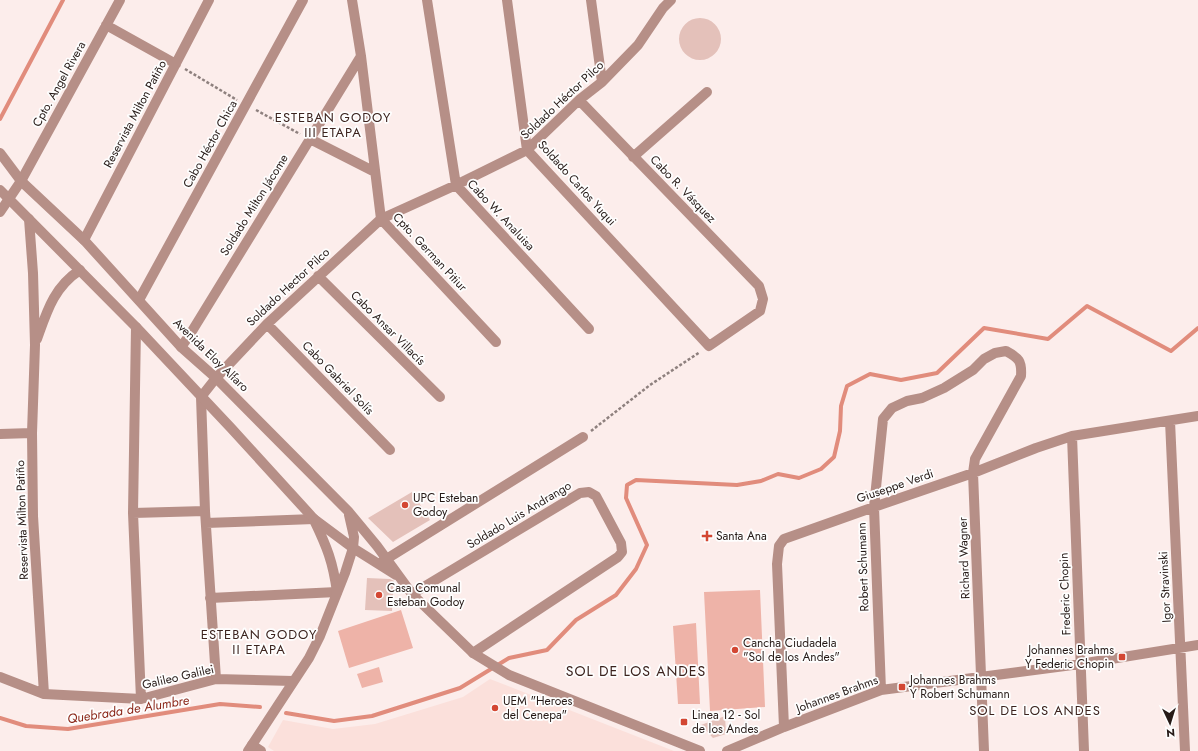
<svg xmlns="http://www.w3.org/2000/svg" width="1198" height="751" viewBox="0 0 1198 751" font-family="Jost,sans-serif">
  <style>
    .built { fill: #fbe0db }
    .green { fill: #eeb3a8 }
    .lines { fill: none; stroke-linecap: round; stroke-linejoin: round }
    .stream { stroke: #e18c7c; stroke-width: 4 }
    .building { fill: #e4c1ba }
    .path { stroke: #8e807e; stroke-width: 2.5; stroke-dasharray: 3 2; stroke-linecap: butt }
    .minor { stroke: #b68f87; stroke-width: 10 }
    .tertiary { stroke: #b68f87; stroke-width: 10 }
    .poi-dot { fill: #d34733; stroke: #fefefe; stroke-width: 1.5 }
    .labels { text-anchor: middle; stroke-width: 3.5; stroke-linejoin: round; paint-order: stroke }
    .street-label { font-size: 12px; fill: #261a17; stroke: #fefefe }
    .poi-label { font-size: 12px; fill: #261a17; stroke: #fefefe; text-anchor: start }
    .neighbourhood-label { font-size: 13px; letter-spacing: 1px; fill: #3c231e; stroke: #fefefe }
    .water-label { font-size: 13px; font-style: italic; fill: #8c281a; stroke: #fefefe }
    .quarter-label { font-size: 14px; letter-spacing: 1px; fill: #3c231e; stroke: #fefefe }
  </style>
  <rect width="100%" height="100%" fill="#fcedeb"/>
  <path class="built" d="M490,679l184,72h-400l-6,-4 15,-27 50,9 42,-5 88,-27z"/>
  <path class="green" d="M760,590l5,117 -55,4 -6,-119z
    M401,610l12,38 -64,20 -11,-37z
    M696,623l4,81h-22l-5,-78z
    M379,667l4,15 -21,6 -5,-14z"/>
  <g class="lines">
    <path class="stream" d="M0,119l63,-119
      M286,713l48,8 38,-5 88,-28 49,-30 38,-8 29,-30 40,-25 20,-26 11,-24 -21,-47 1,-13 9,-5 101,5 24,-4 17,-7 21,4 22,-9 13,-12 6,-26 1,-25 6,-20 23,-12 31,6 36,-7 47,-45 64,11 39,-33 84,45 27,-23
      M0,718l26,8 42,3 152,-25 40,3"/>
  </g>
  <path class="building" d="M679 39a21 21 0 1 1 42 0a21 21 0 1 1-42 0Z
    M412,492l18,28 -37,22 -25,-24z
    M367,578l23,1 4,2 -2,30 -27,-1z
    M725,716l1,18 -13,4 -12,-13z"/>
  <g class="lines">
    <path class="path" d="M185,69l52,31
      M256,110l44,24
      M591,431l59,-46 50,-33"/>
    <path class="minor" d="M352,0l9,56 20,163 115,123
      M427,0l29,185 133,144
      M507,0l20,150 182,196 51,-35 3,-12 -4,-13 -180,-186
      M591,0l11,82
      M106,25l70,39
      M310,139l65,33
      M633,157l74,-65
      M0,212l21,-31 99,-181
      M29,219l4,54 2,72 -3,88 1,83 11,178
      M84,240l125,-240
      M318,276l122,121
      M139,300l164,-300
      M267,324l123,126
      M136,327l-3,186 8,186
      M37,339c10,-28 17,-52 43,-69
      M181,347l8,-11 172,-280
      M1170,421l15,330
      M0,434l32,-1
      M1072,436l12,315
      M133,513l72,-2
      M206,523l108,-4
      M380,563l203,-126
      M412,594l168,-101 9,-1 7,4 25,47 1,9 -4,5 -145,96
      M210,598l127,-6
      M0,677l44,17 97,5 75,-20 77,2
      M216,679l-11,-168 -4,-114 15,-19 51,-54 114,-105 75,-34 71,-35 52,-50 23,-18 36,-37 25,-37 8,-8
      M881,690l-7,-183 9,-88 9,-11 15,-7 15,-3 22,-10 29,-18 11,-11 11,-6 11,-2c13,7 16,10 15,25l-46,83 -2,14 11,278
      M784,727l-7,-163 2,-18 5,-7 90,-32 99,-34 63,-25 36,-12 126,-20
      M252,745l9,6
      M727,751l57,-24 97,-37 199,-26 118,-19"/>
    <path class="tertiary" d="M0,153l21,28 63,59 97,107 35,31 132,133 29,35 35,48 61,59 36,22 191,76
      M0,190l136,137 95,101 83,91 39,29 43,27
      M314,520c13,27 19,42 23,72
      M248,751l61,-93 11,-22 25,-63 8,-25 1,-11 -5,-22"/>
  </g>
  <g class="poi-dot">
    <circle cx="405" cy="505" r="4"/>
    <path d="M705 530h4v4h4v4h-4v4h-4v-4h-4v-4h4z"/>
    <circle cx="379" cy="595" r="4"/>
    <circle cx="735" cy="650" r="4"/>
    <rect x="1118" y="653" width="8" height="8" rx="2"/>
    <rect x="898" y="683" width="8" height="8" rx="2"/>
    <circle cx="495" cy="708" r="4"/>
    <rect x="680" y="718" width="8" height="8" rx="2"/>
  </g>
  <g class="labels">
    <g class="street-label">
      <text transform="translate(59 84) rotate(-61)" y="4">Cpto. Angel Rivera</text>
      <text transform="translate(562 100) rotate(-43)" y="4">Soldado Héctor Pilco</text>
      <text transform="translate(135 114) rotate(-62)" y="4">Reservista Milton Patiño</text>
      <text transform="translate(210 144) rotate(-61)" y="4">Cabo Héctor Chica</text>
      <text transform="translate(577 183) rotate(48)" y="4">Soldado Carlos Yuqui</text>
      <text transform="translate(683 189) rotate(46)" y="4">Cabo R. Vásquez</text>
      <text transform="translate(254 205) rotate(-58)" y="4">Soldado Milton Jácome</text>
      <text transform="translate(501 215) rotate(47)" y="4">Cabo W. Analuisa</text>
      <text transform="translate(430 252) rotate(47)" y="4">Cpto. German Pitiur</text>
      <text transform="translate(288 287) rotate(-43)" y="4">Soldado Hector Pilco</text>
      <text transform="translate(388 328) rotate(45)" y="4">Cabo Ansar Villacís</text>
      <text transform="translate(211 355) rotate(44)" y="4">Avenida Eloy Alfaro</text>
      <text transform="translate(338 378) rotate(46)" y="4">Cabo Gabriel Solís</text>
      <text transform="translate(895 486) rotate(-19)" y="4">Giuseppe Verdi</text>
      <text transform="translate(519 515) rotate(-31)" y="4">Soldado Luis Andrango</text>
      <text transform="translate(22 520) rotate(-92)" y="4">Reservista Milton Patiño</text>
      <text transform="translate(964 558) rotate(-92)" y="4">Richard Wagner</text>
      <text transform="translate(863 567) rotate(-92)" y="4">Robert Schumann</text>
      <text transform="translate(1165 587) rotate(-93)" y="4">Igor Stravinski</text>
      <text transform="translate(1065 594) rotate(-92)" y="4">Frederic Chopin</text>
      <text transform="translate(178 677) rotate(-13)" y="4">Galileo Galilei</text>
      <text transform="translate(837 694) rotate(-20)" y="4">Johannes Brahms</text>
    </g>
    <g class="poi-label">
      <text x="413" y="502">UPC Esteban<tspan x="413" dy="14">Godoy</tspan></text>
      <text x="716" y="540">Santa Ana</text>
      <text x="387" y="592">Casa Comunal<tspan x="387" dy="14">Esteban Godoy</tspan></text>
      <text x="743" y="647">Cancha Ciudadela<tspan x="743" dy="14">"Sol de los Andes"</tspan></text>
      <text x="1114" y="654" text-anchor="end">Johannes Brahms<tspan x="1114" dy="14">Y Federic Chopin</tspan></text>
      <text x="910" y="684">Johannes Brahms<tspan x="910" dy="14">Y Robert Schumann</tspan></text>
      <text x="503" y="705">UEM "Heroes<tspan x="503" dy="14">del Cenepa"</tspan></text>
      <text x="692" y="719">Linea 12 - Sol<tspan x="692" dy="14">de los Andes</tspan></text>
    </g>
    <g class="neighbourhood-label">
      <text x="333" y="122">ESTEBAN GODOY<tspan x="333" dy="15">III ETAPA</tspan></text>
      <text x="259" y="639">ESTEBAN GODOY<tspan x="259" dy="15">II ETAPA</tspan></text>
      <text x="1035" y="715">SOL DE LOS ANDES</text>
    </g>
    <g class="water-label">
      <text transform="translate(128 709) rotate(-9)" y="5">Quebrada de Alumbre</text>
    </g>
    <g class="quarter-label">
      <text x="636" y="676">SOL DE LOS ANDES</text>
    </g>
  </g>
  <g transform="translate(1170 723) rotate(176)" stroke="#fefefe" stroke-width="3" paint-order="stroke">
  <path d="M0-3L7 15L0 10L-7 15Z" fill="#261a17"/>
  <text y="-6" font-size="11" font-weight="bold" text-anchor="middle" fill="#261a17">N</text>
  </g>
</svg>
